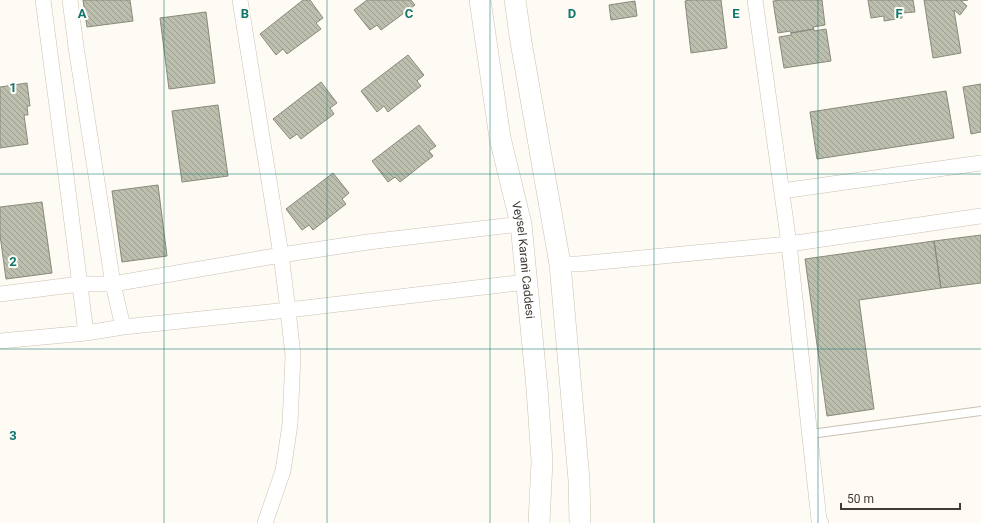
<svg xmlns="http://www.w3.org/2000/svg" width="981" height="523" viewBox="0 0 981 523" font-family="Roboto,sans-serif">
  <style>
    .building { fill: url(#building-back-hatch); stroke: #898a7a }
    .lines { fill: none; stroke-linecap: round; stroke-linejoin: round }
    .lane-casing { stroke: #cac1b2; stroke-width: 10 }
    .street-casing { stroke: #cac1b2; stroke-width: 16 }
    .secondary-casing { stroke: #cac1b2; stroke-width: 22 }
    .lane { stroke: #fff; stroke-width: 8 }
    .street { stroke: #fff; stroke-width: 15 }
    .secondary { stroke: #fff; stroke-width: 21 }
    .grid { fill: none; stroke: #0f766e; stroke-width: 1; stroke-opacity: 0.55 }
    .labels { text-anchor: middle; stroke-width: 4; stroke-linejoin: round; paint-order: stroke }
    .street-label { font-size: 12px; fill: #3f3b35; stroke: #fefaf4 }
    .grid-label { font-size: 13px; text-anchor: middle; font-weight: bold; fill: #0f766e; stroke: #fefaf4; stroke-width: 4; stroke-linejoin: round; paint-order: stroke }
  </style>
  <defs>
    <pattern id="building-back-hatch" width="6" height="6" patternUnits="userSpaceOnUse"><rect width="6" height="6" fill="#bdbfae"/><path d="M-1 5l2 2M0 0l6 6M5-1l2 2" fill="none" stroke="#9b9c8e"/></pattern>
  </defs>
  <rect width="100%" height="100%" fill="#fefaf4"/>
  <path class="building" d="M83,0h47l3,21 -46,6z
    M303,0h7l13,18 -7,5 5,6 -34,25 -4,-5 -7,6 -16,-21z
    M367,0h44l4,5 -34,25 -4,-5 -7,5 -16,-20z
    M690,0h31l6,48 -36,5 -6,-52z
    M781,0h41l3,25 -12,2 1,2 -23,4 -1,-2 -12,2 -5,-32z
    M868,0h45l2,12 -13,1v5l-18,3v-5l-13,2z
    M924,0h44l-7,1 6,5 -7,9 -6,-5 7,43 -28,5z
    M635,1l2,15 -26,4 -2,-15z
    M206,12l9,71 -46,6 -9,-71z
    M814,29v2l12,-2 5,32 -47,7 -5,-31 12,-2v-2z
    M408,55l16,20 -7,6 4,5 -33,26 -4,-6 -7,6 -16,-21z
    M321,82l16,21 -7,5 4,6 -33,25 -4,-5 -7,5 -17,-20z
    M27,83l3,23h-3l1,9h-4l4,29 -28,4v-61z
    M981,84v48l-10,2 -8,-47z
    M946,91l8,47 -137,21 -7,-47z
    M218,105l10,71 -46,6 -10,-71z
    M419,125l17,21 -7,5 4,5 -33,26 -5,-5 -7,5 -16,-21z
    M333,173l16,20 -7,6 4,5 -33,26 -4,-5 -7,5 -16,-21z
    M158,185l9,71 -45,6 -10,-71z
    M42,202l10,71 -46,6 -6,-44v-28z
    M981,235v48l-40,5 -7,-47z
    M934,241l7,47 -82,12 15,109 -47,7 -22,-157z"/>
  <g class="lines">
    <defs>
      <path id="lane" d="M811,434l170,-23"/>
      <path id="street" d="M43,0l20,152 23,181
        M70,0l6,47 37,237 10,43
        M240,0l41,255 7,55 5,46 -3,68 -7,47 -18,52
        M755,0l34,244 30,276 2,3
        M782,191l199,-28
        M560,264h18l211,-20 192,-28
        M0,294l80,-10h33l168,-29 87,-13 153,-18
        M0,341l86,-8 37,-6 165,-17 238,-28"/>
      <g id="secondary">
        <path id="s1" d="M480,0l20,138 21,86 16,164 5,73 -3,62"/>
        <path d="M515,0l6,42 39,222 19,216 1,43"/>
      </g>
    </defs>
    <use href="#lane" class="lane-casing"/>
    <use href="#street" class="street-casing"/>
    <use href="#secondary" class="secondary-casing"/>
    <use href="#lane" class="lane"/>
    <use href="#street" class="street"/>
    <use href="#secondary" class="secondary"/>
  </g>
  <path class="grid" d="M164,0v523M327,0v523M490,0v523M654,0v523M818,0v523M0,174h981M0,349h981"/>
  <g class="labels">
    <g class="street-label">
      <text dy="4" stroke="none"><textPath href="#s1" startOffset="264">Veysel Karani Caddesi</textPath></text>
    </g>
  </g>
  <g class="grid-label">
    <text x="82" y="18">A</text>
    <text x="245" y="18">B</text>
    <text x="409" y="18">C</text>
    <text x="572" y="18">D</text>
    <text x="736" y="18">E</text>
    <text x="899" y="18">F</text>
    <text x="13" y="92">1</text>
    <text x="13" y="266">2</text>
    <text x="13" y="440">3</text>
  </g>
  <path d="M841 503v6h119v-6" fill="none" stroke="#3f3b35" stroke-width="2"/>
  <text x="847" y="503" font-size="12" fill="#3f3b35" stroke="#fefaf4" stroke-width="3" paint-order="stroke">50 m</text>
</svg>
